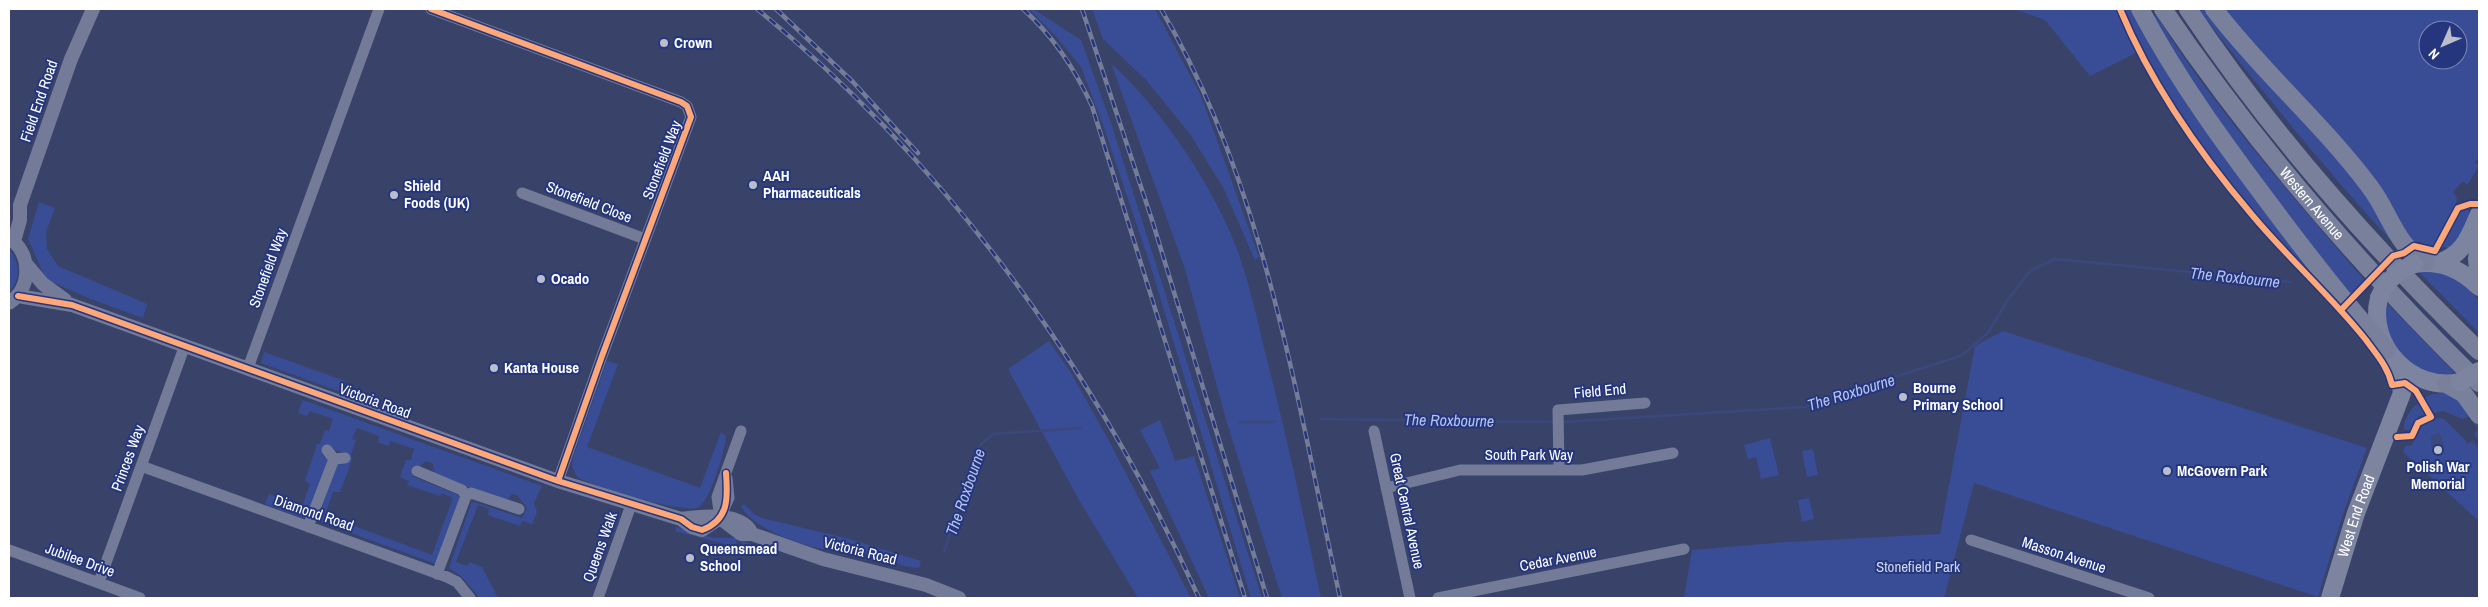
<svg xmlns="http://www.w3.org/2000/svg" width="2488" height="607" viewBox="0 0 2488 607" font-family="'Archivo Narrow',sans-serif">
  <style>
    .green { fill: #384d95; fill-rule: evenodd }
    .water { fill: #3b487b }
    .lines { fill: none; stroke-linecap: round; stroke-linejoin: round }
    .stream { stroke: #3b487b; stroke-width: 2.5 }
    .minor { stroke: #747b98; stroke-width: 11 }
    .tertiary { stroke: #747b98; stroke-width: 14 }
    .primary { stroke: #7d849f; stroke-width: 18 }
    .trunk { stroke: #79809c; stroke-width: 18 }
    .rail-casing { stroke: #757c98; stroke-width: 4.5 }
    .rail { stroke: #25367e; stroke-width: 2.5; stroke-dasharray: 8; stroke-linecap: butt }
    .primary-bridge { stroke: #7d849f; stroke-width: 18 }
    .cycleway-casing { stroke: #25367e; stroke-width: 9 }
    .cycleway { stroke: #fea87a; stroke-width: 6 }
    .poi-dot { fill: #babdcb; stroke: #25367e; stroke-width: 2 }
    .labels { text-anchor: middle; stroke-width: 4; stroke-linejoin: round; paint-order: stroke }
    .poi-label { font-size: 15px; font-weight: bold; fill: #fff; stroke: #25367e; text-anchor: start }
    .street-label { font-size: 15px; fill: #fff; stroke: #25367e }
    .park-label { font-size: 15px; fill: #cdd6f5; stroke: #25367e }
    .water-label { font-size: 16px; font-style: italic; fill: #b5c2ed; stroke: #25367e }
  </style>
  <rect width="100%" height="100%" fill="#39436a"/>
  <path class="green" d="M1029,9h4l48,31 30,83 151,475h-11l-100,-331 -49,-145 -21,-55 -27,-33z
    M1092,9h63l46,87 58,161 -4,3 -32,-73 -33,-53 -44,-54 -43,-41z
    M2015,9h103l20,43 -48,24 -45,-56z
    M2120,9h12l205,291 -10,-4c-81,-87 -161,-176 -207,-287z
    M2198,9h10l152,175 38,64c-71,-76 -136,-157 -200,-239z
    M2223,9h256v149l-4,4 4,4 -11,18 -6,-2 -9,10 4,6 -2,11 -22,40 -15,-8 -4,7zM2428,30h30v30h-30z
    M2156,15c60,96 136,180 209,266l-16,20 -117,-153 -81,-130z
    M1111,63c49,46 92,108 119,169 16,37 25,77 34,116 22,83 39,167 57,250h-39l-55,-175 -42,-154z
    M39,202l16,6 -9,24 1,17 11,17 89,38 -4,14 -55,-20 -38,-17 -7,-8 -15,-34z
    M2468,208l3,12 -19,31 -8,-4 -6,2 21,-38z
    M9,248c10,14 13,30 0,44z
    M2422,268l35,9 22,23v33l-60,-61z
    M2387,303l68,70 -13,3 -24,-5 -29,-25 -6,-29z
    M2003,331l364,117 -25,69 -24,80 -344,-114 -30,115h-260l8,-48 95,-8 153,-8 35,-188z
    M1049,341l22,32 38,68 82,157h-53l-59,-98 -71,-131z
    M264,352l81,29 -4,11 -80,-29z
    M607,361l11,3 -31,83 113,41 21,-56 5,4c-1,14 -15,63 -27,71 -13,8 -107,-21 -122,-30l-5,-11 1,-8z
    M2447,393c12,4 29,19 32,32 2,4 0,11 0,16l-5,-7 4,-5 -8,-13 -7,3 -20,-8 -24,5 -9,14h-6c-2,-12 14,-31 26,-35 6,-2 12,-2 17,-2z
    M303,400l239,86 -8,17 3,9 -5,12 -10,-3 -2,5 -32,-11 1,-6 -11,-4 -22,57 11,4 3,-4 12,5 16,31h-18l-18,-21 -13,-9 22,-64 3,-2 48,16 5,-10 -10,-13 -5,-1 -5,7 -73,-26 -1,-11 -7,-3 -13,11 1,5 44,18 2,5 -24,64 -118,-43 18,-58 8,-10 -15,-5 -7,6 6,6 -22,59 -41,-15 4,-10 33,13 8,-23 -5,-3 12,-37h3l5,-14 4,1 4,-12 -23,-8 -3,5 -9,-3zM357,428l22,8 -1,6 10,4 3,-5 23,8 -3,11h-5l-6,17 9,4 -2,4 33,11 2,-3 11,5 -21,57 -107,-40 8,-23h7l12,-32 -1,-6 5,-14 -4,-1z
    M2438,418l6,1 22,22v3l6,-3 7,6v74l-76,-69 2,-6 7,-1 9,-22z
    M1160,420l15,41 19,-5 46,142h-31l-59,-127 10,-3 -20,-38z
    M1770,438l9,37 -18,4 -5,-22 -8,2 -4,-14z
    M1813,449l5,26 -11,2 -5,-26z
    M1809,498l5,21 -12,3 -4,-22z
    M744,504l10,10 8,4 87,21 72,22 -2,7c-18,0 -30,-10 -48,-13 -10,-3 -21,-2 -31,-3 -28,-3 -85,-20 -99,-46z
    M676,527l38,11h23l-1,9 -61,-16z
    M742,540l28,14 -30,-5z"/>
  <path class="water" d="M2437,433l3,1 5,14 -14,2v-14z"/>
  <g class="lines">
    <path class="stream" d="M1321,419l233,3
      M1240,422h34
      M1562,422l244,-15 50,-18 105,-33 27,-23 19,-32 24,-31 24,-11 236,23
      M2472,441l7,6
      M944,552l33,-103 7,-8 10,-7 86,-6"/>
    <path class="minor" d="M431,9l250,93 6,4 4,11 -89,239 -44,125
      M522,193l123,46
      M248,368l131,-359
      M1374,431l36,167
      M327,450l7,9 11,-1
      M141,466l306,111 10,5 13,16
      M1559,470l-1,-60 87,-7
      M417,471l45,19 4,6 5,-3 48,16
      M1386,488l74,-18h122l91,-17
      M720,517l9,-19 -2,-20
      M720,518l-3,-21 24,-66
      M308,527l26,-68
      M1971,540l178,58
      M9,550l131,48
      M437,574l29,-78
      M99,582l86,-237
      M598,598l33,-93
      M1438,598l246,-49"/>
    <path class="tertiary" d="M9,238c23,15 23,50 0,65
      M14,241l6,-21v-15l51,-146 22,-50
      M26,264l17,20 22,16
      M18,296l54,9 486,176 123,38 11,8 10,3 18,-12
      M720,518l21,16h11l71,25 103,26 33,13
      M681,519c20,-3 62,-7 71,15"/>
    <g class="primary">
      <path d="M2479,242l-2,17 2,21"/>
      <path d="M2437,263c26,-7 32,-26 42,-49"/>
      <path d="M2414,264c27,-4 47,5 65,23"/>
      <path d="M2379,298c-12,47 33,95 81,84"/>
      <path id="s1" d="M2330,598l26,-85 46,-120 -3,-19 -7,-17"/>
    </g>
    <g class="trunk">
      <path d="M2140,9c38,72 86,137 135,202 36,48 72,95 112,139"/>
      <path id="s2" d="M2163,9c92,136 199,259 316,374"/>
      <path d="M2188,9c83,125 183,237 291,342"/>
      <path d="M2214,9c48,63 109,115 156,178 20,26 26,60 56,75"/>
      <path d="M2446,384l18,10 15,21"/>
    </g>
    <defs>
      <path id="rail" d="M757,9c192,156 340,364 442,589
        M776,9l77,73 65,71
        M1023,9c31,28 52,60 69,97l153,492
        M1082,9l71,214 114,375
        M1161,9c104,176 136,392 179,589"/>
    </defs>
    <use href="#rail" class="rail-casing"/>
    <use href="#rail" class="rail"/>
    <path class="primary-bridge" d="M2379,298c7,-17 18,-27 35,-34
      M2460,382l19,-11"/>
    <defs>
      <path id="cycleway" d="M431,9l250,93 6,4 4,11 -89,239 -44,125
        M2120,9c31,75 80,145 133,207 36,43 78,80 113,124 11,15 22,27 26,45l13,-2 11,8 15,26 -13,6 -6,13 -15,1
        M18,296l54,9 486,176 123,38 11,8 10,3c27,-10 26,-32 24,-57
        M2341,310l52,-54 11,-3 10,-7 21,5 23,-43 12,-4h9"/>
    </defs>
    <use href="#cycleway" class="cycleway-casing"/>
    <use href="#cycleway" class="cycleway"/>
  </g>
  <g class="poi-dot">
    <circle cx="664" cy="43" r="5"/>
    <circle cx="753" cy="185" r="5"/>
    <circle cx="394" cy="195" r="5"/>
    <circle cx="541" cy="279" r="5"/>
    <circle cx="494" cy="368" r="5"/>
    <circle cx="1903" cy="397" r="5"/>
    <circle cx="2438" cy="450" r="5"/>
    <circle cx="2167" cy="471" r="5"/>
    <circle cx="690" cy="558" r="5"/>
  </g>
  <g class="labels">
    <g class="poi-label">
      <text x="674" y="48">Crown</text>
      <text x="763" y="181">AAH<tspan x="763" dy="17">Pharmaceuticals</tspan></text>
      <text x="404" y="191">Shield<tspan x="404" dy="17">Foods (UK)</tspan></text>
      <text x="551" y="284">Ocado</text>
      <text x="504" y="373">Kanta House</text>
      <text x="1913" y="393">Bourne<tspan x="1913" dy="17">Primary School</tspan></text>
      <text x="2438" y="472" text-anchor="middle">Polish War<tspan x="2438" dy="17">Memorial</tspan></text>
      <text x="2177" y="476">McGovern Park</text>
      <text x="700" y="554">Queensmead<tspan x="700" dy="17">School</tspan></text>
    </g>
    <g class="street-label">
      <text transform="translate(39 101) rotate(-71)" y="5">Field End Road</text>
      <text transform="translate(662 160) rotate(-69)" y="5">Stonefield Way</text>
      <text transform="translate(589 202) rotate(21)" y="5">Stonefield Close</text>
      <text dy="5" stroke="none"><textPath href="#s2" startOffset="245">Western Avenue</textPath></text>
      <text transform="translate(268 268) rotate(-70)" y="5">Stonefield Way</text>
      <text transform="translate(1600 391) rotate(-5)" y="5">Field End</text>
      <text transform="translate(375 401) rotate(20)" y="5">Victoria Road</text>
      <text x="1529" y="460">South Park Way</text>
      <text transform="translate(128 458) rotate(-70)" y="5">Princes Way</text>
      <text transform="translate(1407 511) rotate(78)" y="5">Great Central Avenue</text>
      <text transform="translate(314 513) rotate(19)" y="5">Diamond Road</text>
      <text dy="5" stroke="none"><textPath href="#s1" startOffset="86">West End Road</textPath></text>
      <text transform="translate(600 547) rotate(-70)" y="5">Queens Walk</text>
      <text transform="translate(860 551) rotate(14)" y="5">Victoria Road</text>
      <text transform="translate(2064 555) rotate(18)" y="5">Masson Avenue</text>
      <text transform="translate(1558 559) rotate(-11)" y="5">Cedar Avenue</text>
      <text transform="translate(80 560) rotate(20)" y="5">Jubilee Drive</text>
    </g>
    <g class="park-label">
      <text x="1918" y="572">Stonefield Park</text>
    </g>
    <g class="water-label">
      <text transform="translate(2235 277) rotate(6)" y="6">The Roxbourne</text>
      <text transform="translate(1851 392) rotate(-17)" y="6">The Roxbourne</text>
      <text transform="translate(1449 420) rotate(1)" y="6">The Roxbourne</text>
      <text transform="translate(965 492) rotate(-71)" y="6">The Roxbourne</text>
    </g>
  </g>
  <rect width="2488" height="607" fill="none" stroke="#ffffff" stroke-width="20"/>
  <g transform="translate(2443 45) rotate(225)"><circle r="24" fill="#25367e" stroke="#7c86b2"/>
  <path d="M0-4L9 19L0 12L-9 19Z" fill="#babdcb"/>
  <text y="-8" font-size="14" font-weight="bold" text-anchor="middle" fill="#ffffff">N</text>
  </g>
</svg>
